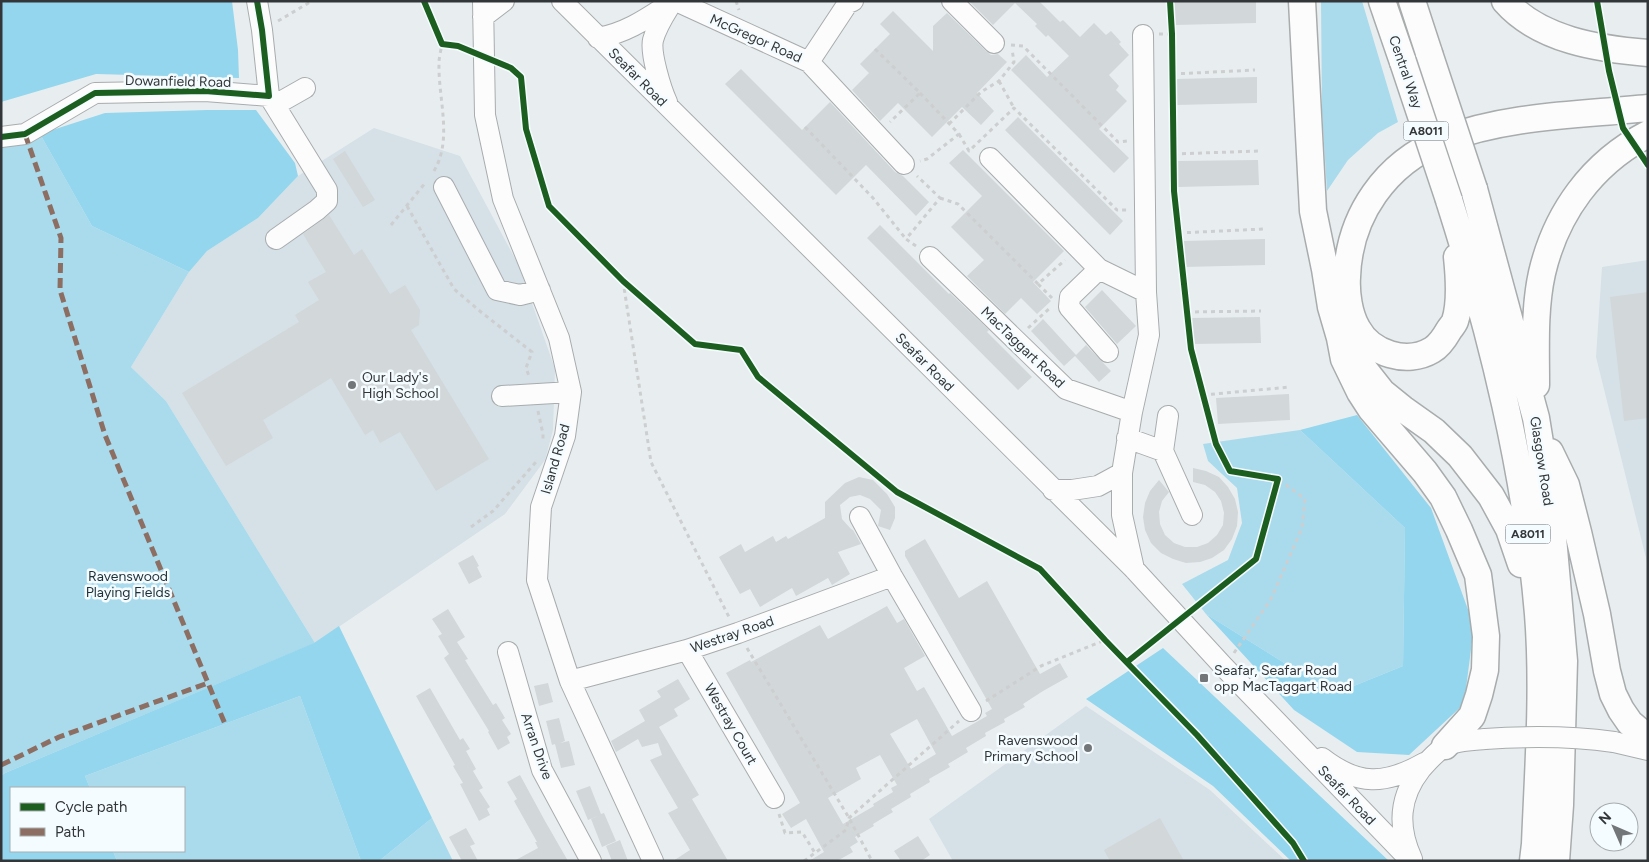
<svg xmlns="http://www.w3.org/2000/svg" width="1649" height="862" viewBox="0 0 1649 862" font-family="Figtree,sans-serif">
  <style>
    .built { fill: #d5e1e7 }
    .green { fill: #a9dbed }
    .forest { fill: #94d6ed }
    .building { fill: #d2d7d9; fill-rule: evenodd }
    .lines { fill: none; stroke-linecap: round; stroke-linejoin: round }
    .minor-casing { stroke: #a8acad; stroke-width: 22 }
    .major-casing { stroke: #a8acad; stroke-width: 29 }
    .path { stroke: #cdcecf; stroke-width: 3; stroke-dasharray: 4 4; stroke-linecap: butt }
    .minor { stroke: #fcfcfd; stroke-width: 20 }
    .major { stroke: #fcfcfd; stroke-width: 26 }
    .minor-bridge-casing { stroke: #a8acad; stroke-width: 22; stroke-linecap: butt }
    .major-bridge-casing { stroke: #a8acad; stroke-width: 29; stroke-linecap: butt }
    .path-bridge { stroke: #cdcecf; stroke-width: 3; stroke-dasharray: 4 4; stroke-linecap: butt }
    .minor-bridge { stroke: #fcfcfd; stroke-width: 20 }
    .major-bridge { stroke: #fcfcfd; stroke-width: 26 }
    .quiet { stroke: #8d6e63; stroke-width: 5; stroke-dasharray: 10 5; stroke-linecap: butt }
    .cycleway-casing { stroke: #f5fcff; stroke-width: 9 }
    .cycleway { stroke: #1b5e20; stroke-width: 6 }
    .poi-dot { fill: #727678; stroke: #f5fcff; stroke-width: 2 }
    .labels { text-anchor: middle; stroke-width: 5; stroke-linejoin: round; paint-order: stroke }
    .shield { fill: #f5fcff; stroke: #6c7174; stroke-width: 1 }
    .shield-label { font-size: 12px; font-weight: bold; fill: #323638 }
    .street-label { font-size: 14px; fill: #323638; stroke: #f5fcff }
    .poi-label { font-size: 14px; fill: #323638; stroke: #f5fcff; text-anchor: start }
    .park-label { font-size: 14px; fill: #1c3037; stroke: #f5fcff }
  </style>
  <rect width="100%" height="100%" fill="#e8eef0"/>
  <path class="built" d="M374,128l86,28 59,110 36,103 -2,61 -8,30 -40,54 -190,129 -149,-242 -35,-34 58,-95 18,-21 51,-33 40,-42z
    M1648,260v306l-52,-209 6,-90z
    M1086,706l124,84 76,71h-333l-24,-42z"/>
  <path class="green" d="M1321,1h41l36,121 -20,11 -30,27 -21,31 -5,-80z
    M40,134l52,92 97,46 -58,95 35,34 149,242 -310,130 -4,3v-632z
    M1300,430l105,98 -2,138 -69,28 -128,-80 -24,-30 46,-24 14,-37 -5,-35 -29,-27 -5,-17z
    M300,696l61,165h-244l-4,-10h71v-63h-94l-5,-12z
    M432,818l21,43h-74z"/>
  <path class="forest" d="M1,1h231l6,49 1,28 -143,-4 -95,28z
    M207,110h49l39,53 3,13 -40,42 -51,33 -18,21 -97,-46 -52,-92 65,-21z
    M1357,415l74,93 43,118 -10,78 -55,51 -52,-3 -63,-42 -88,-96 128,80 69,-28 2,-138 -105,-98z
    M339,626l93,192 -53,43h-18l-61,-165 -215,80 5,12h-79v63h102l4,10h-116v-85l4,-3 309,-130z
    M1163,648l226,213h-98l-78,-75 -127,-87z"/>
  <path class="building" d="M969,1h70l21,21 3,-2 17,17 14,-14 12,12 5,-4 10,11 -2,2 10,11 -20,20 10,11 -3,4 11,11 -28,28 30,29 -15,15 -103,-103 15,-15 21,22 22,-21 -21,-21 -2,2 -11,-11 2,-2 -22,-21 -22,22z
    M1174,1h82v22l-81,2z
    M893,11l40,40v-25l14,-13 39,38 5,4 7,-1 9,8 -30,31 17,18 -13,14 -19,-18 -30,30 -34,-34 -18,18 -28,-31 17,-17 -9,-9 30,-30 -10,-10z
    M741,69l61,61 28,-28 65,70 8,4 26,26 -13,14 -50,-51 -30,30 -111,-111z
    M1257,77v26l-81,2v-26z
    M1018,117l105,104 -13,14 -105,-105z
    M963,150l101,101 -31,31 18,19 -14,13 -16,-16 -16,16 -38,-38 17,-16 -33,-33 31,-31 -33,-33z
    M345,151l30,49 -12,7 -30,-48z
    M1258,160l1,25 -81,2v-26z
    M329,215l25,40 8,-6 28,45 15,-9 15,25 -1,15 -8,5 78,129 -53,32 -36,-59 -20,11 -7,-13 -8,5 -34,-57 -68,42 10,18 -47,28 -44,-73 117,-71 -4,-7 24,-15 -11,-18 18,-10 -23,-38z
    M880,225l69,69 1,-1 39,37 -2,2 45,45 -14,13 -151,-152z
    M1265,239v26l-81,2v-26z
    M1102,290l34,36 -19,18 -32,-37z
    M1648,292v126l-24,3 -14,-124z
    M1260,317l1,26 -70,1 -1,-26z
    M1043,319l33,36 10,-10 25,26 -12,11 -24,-26 -11,10 -33,-35z
    M1289,394l1,26 -72,4 -2,-26z
    M1193,468l13,3 13,6 9,10 7,12 3,13 -1,14 -5,13 -8,11 -12,8 -12,4 -14,1 -13,-4 -12,-6 -10,-10 -6,-13 -2,-13 2,-14 5,-12 9,-11 10,12 -7,9 -3,11 1,12 5,11 9,8 11,4h12l11,-4 9,-8 6,-10 1,-12 -3,-12 -6,-9 -10,-7 -12,-3z
    M859,477l14,3 14,14 8,13v11l-5,12 -12,-4 3,-16 -11,-11 -10,-4 -10,2 -10,8 2,14 9,10 2,1 8,14 -23,8 12,22 -18,11 -4,-7 -32,18 -4,-8 -32,19 -10,-18 -10,5 -21,-37 22,-13 4,8 28,-16 3,6 10,-6 2,3 37,-21v-16l20,-19z
    M925,539l34,59 28,-17 53,93 20,-11 8,14 -25,14 -20,13 2,3 -21,12 1,3 -20,11 1,3 -20,12 2,4 -20,12 2,3 -21,12 1,3 -20,12 1,3 -20,12 2,3 -20,12 1,2 -19,11 3,5 -8,5 3,5 -16,9h-28l15,-9 -18,-33 -15,9 -9,-14 18,-11 -74,-130 24,-13 1,2 69,-37 8,14 59,-33 10,17 7,-4 21,37 -21,12 13,23 7,-4 28,49 35,-20 -2,-3 7,-4 -87,-153v-5zM917,719l19,35 -25,15 -21,-35zM880,755l17,30 -6,3 2,4 -20,12 1,2 -31,18 -15,-26 33,-19 -5,-11z
    M473,555l6,11 -2,1 5,10 -13,7 -11,-21z
    M448,609l17,28 -8,5 11,17 -3,1 28,45 3,-2 9,15 -3,2 9,14 -4,3 3,6 -12,7 -10,-18 1,-1 -45,-73 5,-4 -11,-18 4,-2 -10,-15z
    M678,679l12,20 -16,10 4,7 -19,11 40,68 -7,4 36,62h-55l17,-11 -22,-37 10,-5 -28,-48 12,-5 -4,-12 -16,4 -4,-8 -22,13 -5,-11 34,-20 -6,-11 22,-13 -4,-6z
    M548,683l5,19 -14,4 -5,-20z
    M430,688l30,52 3,-2 7,11 -4,2 10,18 -3,2 10,17 -4,2 11,17 -3,2 3,6 -11,6 -19,-37 3,-1 -10,-17 2,-1 -39,-69z
    M559,718l6,23 -5,2 9,-2 6,24 -14,3 -6,-24 -3,1 -6,-24z
    M520,775l25,46 23,40h-54l24,-13 -3,-6h2l-23,-41 3,-2 -10,-17z
    M590,786l11,28 3,-1 12,28 -14,6 -11,-28 9,-4 -12,5 -12,-29z
    M1160,818l24,43h-74l-6,-11z
    M466,828l9,16 -5,2 8,15h-16l-13,-24z
    M918,836l12,19 -9,6h-20l-7,-10z
    M620,840l8,21h-16l-6,-15z"/>
  <g class="lines">
    <defs>
      <path id="minor" d="M483,1l2,114 18,84 56,139 12,54 -6,44 -24,71 -4,73 33,101 83,180
        M562,1l572,568 90,98 187,194
        M676,1l133,61 39,-59 5,-2
        M952,1l42,42
        M483,17l21,-16
        M598,38c28,-5 48,-19 71,-34
        M809,62l95,102
        M269,96l58,94v11l-10,9 -41,29
        M667,102c-6,-13 -17,-49 -14,-62 4,-15 12,-26 20,-39
        M275,105l30,-17
        M1,137l24,-3 70,-41 110,-2 64,5 -7,-66 -5,-29
        M990,158l109,111 47,23
        M444,187l53,103 23,5 20,-5
        M930,257l136,132 66,23
        M1099,269l-29,28 -1,10 39,45
        M502,396l69,-4
        M1127,438l36,13 5,-35
        M1163,451l29,64
        M1053,490h19l26,-4 24,-13
        M860,517l32,59 79,135
        M1134,569l-12,-54v-42l10,-61 17,-77 -3,-43 -3,-257
        M687,650l87,148
        M508,652l34,118 49,91
        M570,681l117,-31 51,-17 154,-57
        M1614,742l34,8
        M1322,758c36,28 63,27 102,5
        M1412,859c-15,-33 -13,-62 9,-90 7,-8 14,-16 23,-22 11,-7 29,-7 41,-8"/>
      <path id="major" d="M1302,1l11,210 12,58 6,38 9,31 4,21 16,33 11,17 54,63 18,25 16,33 19,45 8,61 -1,34 -6,25 -7,21 -27,30
        M1382,1l21,61
        M1412,1l17,52
        M1505,1c34,39 94,48 143,52
        M1474,189l62,229 14,86 14,157 -4,144 -4,56
        M1449,200c43,135 77,272 89,414 6,76 0,155 -3,230l-2,17
        M1457,257c2,19 4,46 -2,64 -1,3 -4,6 -6,9 -4,7 -10,16 -17,20 -25,15 -61,4 -75,-22 -8,-14 -11,-35 -10,-51 2,-62 39,-114 96,-137 63,-25 138,-25 205,-32
        M1356,359l26,33 21,17 31,22 26,25 31,40 18,33 12,35
        M1536,385c0,-37 -2,-76 6,-112 14,-60 50,-110 106,-139
        M1550,452l16,33 12,47 19,82 10,57 6,23 8,16 9,13 18,15"/>
    </defs>
    <use href="#minor" class="minor-casing"/>
    <use href="#major" class="major-casing"/>
    <path class="path" d="M736,1l3,9
      M1170,1l2,33 2,157 17,158 25,95 14,27 48,8 27,20 -3,29 -31,71 -37,54
      M278,21l34,-20
      M1159,34h13
      M1011,45l12,1 95,96 9,-1
      M875,49l45,44 -30,29
      M1173,74l82,-4
      M999,81l15,27
      M920,93l39,41 -32,25 -7,2
      M949,124l32,-32 18,-11 15,-19 -2,-13
      M805,127l68,71 33,41
      M959,134l10,17 45,-43 103,102h10
      M1174,154l85,-3
      M434,171c19,-32 4,-72 5,-108 0,-6 2,-13 3,-19
      M940,198l18,6 80,80 27,-24
      M407,206l47,83 27,23 51,40 -6,16 3,8
      M391,225l35,-43
      M1179,233l84,-4
      M916,246l-10,-7 34,-41 -23,-22
      M623,281l28,181 79,157
      M1038,284l14,14
      M1187,312l74,-1
      M1028,328l23,-21
      M1203,395l87,-8
      M538,411l5,23v8
      M471,527l22,-16 43,-49
      M747,648l102,170 23,43
      M986,701l55,-35 64,-26
      M779,814l6,19 17,-1 13,21
      M804,861l42,-31 3,-12 110,-97"/>
    <use href="#minor" class="minor"/>
    <use href="#major" class="major"/>
    <defs>
      <path id="minor-bridge" d="M1485,739c44,-3 86,-3 129,3"/>
      <path id="major-bridge" d="M1429,53l45,136
        M1403,62l46,138"/>
    </defs>
    <use href="#minor-bridge" class="minor-bridge-casing"/>
    <use href="#major-bridge" class="major-bridge-casing"/>
    <path class="path-bridge" d="M1597,1l12,70 14,57 25,37"/>
    <use href="#minor-bridge" class="minor-bridge"/>
    <use href="#major-bridge" class="major-bridge"/>
    <path class="quiet" d="M25,134l36,104 -1,52 45,145 120,289
      M1,765l58,-28 149,-54"/>
    <defs>
      <path id="cycleway" d="M424,1l18,43 16,2 53,22 10,9 5,52 23,77 74,75 72,63 46,6 17,27 139,115 143,77 65,71 92,95 96,108 11,18
        M1597,1l12,70 14,57 25,37
        M1,137l24,-3 70,-41 110,-2 64,5 -7,-66 -5,-29
        M1127,662l129,-103 22,-80 -48,-8 -14,-27 -25,-95 -17,-158 -2,-157 -2,-33"/>
    </defs>
    <use href="#cycleway" class="cycleway-casing"/>
    <use href="#cycleway" class="cycleway"/>
  </g>
  <g class="poi-dot">
    <circle cx="352" cy="385" r="5"/>
    <rect x="1199" y="673" width="10" height="10" rx="2.5"/>
    <circle cx="1088" cy="748" r="5"/>
  </g>
  <g class="labels">
    <g class="shield">
      <rect x="1403.5" y="121.5" width="45" height="19" rx="4"/>
      <rect x="1505.5" y="524.5" width="45" height="19" rx="4"/>
    </g>
    <g class="shield-label">
      <text x="1426" y="135">A8011</text>
      <text x="1528" y="538">A8011</text>
    </g>
    <g class="street-label">
      <text transform="translate(756 38) rotate(24)" y="5">McGregor Road</text>
      <text transform="translate(1406 72) rotate(71)" y="5">Central Way</text>
      <text transform="translate(638 77) rotate(45)" y="5">Seafar Road</text>
      <text transform="translate(178 81) rotate(1)" y="5">Dowanfield Road</text>
      <text transform="translate(1023 347) rotate(44)" y="5">MacTaggart Road</text>
      <text transform="translate(925 362) rotate(45)" y="5">Seafar Road</text>
      <text transform="translate(555 459) rotate(-74)" y="5">Island Road</text>
      <text transform="translate(1542 461) rotate(81)" y="5">Glasgow Road</text>
      <text transform="translate(732 634) rotate(-19)" y="5">Westray Road</text>
      <text transform="translate(731 724) rotate(60)" y="5">Westray Court</text>
      <text transform="translate(537 746) rotate(71)" y="5">Arran Drive</text>
      <text transform="translate(1347 795) rotate(46)" y="5">Seafar Road</text>
    </g>
    <g class="poi-label">
      <text x="362" y="382">Our Lady's<tspan x="362" dy="16">High School</tspan></text>
      <text x="1214" y="675">Seafar, Seafar Road<tspan x="1214" dy="16">opp MacTaggart Road</tspan></text>
      <text x="1078" y="745" text-anchor="end">Ravenswood<tspan x="1078" dy="16">Primary School</tspan></text>
    </g>
    <g class="park-label">
      <text x="128" y="581">Ravenswood<tspan x="128" dy="16">Playing Fields</tspan></text>
    </g>
  </g>
  <rect width="1649" height="862" fill="none" stroke="#323638" stroke-width="5"/>
  <rect x="10" y="787" width="175" height="65" fill="#f5fcff" stroke="#a7adaf"/>
  <rect x="20" y="803" width="25" height="8" fill="#1b5e20" stroke="#a7adaf"/>
  <text x="55" y="812" font-size="15" fill="#323638">Cycle path</text>
  <rect x="20" y="828" width="25" height="8" fill="#8d6e63" stroke="#a7adaf"/>
  <text x="55" y="837" font-size="15" fill="#323638">Path</text>
  <g transform="translate(1614 827) rotate(315)"><circle r="24" fill="#f5fcff" stroke="#a7adaf"/>
  <path d="M0-4L9 19L0 12L-9 19Z" fill="#727678"/>
  <text y="-8" font-size="14" font-weight="bold" text-anchor="middle" fill="#323638">N</text>
  </g>
</svg>
